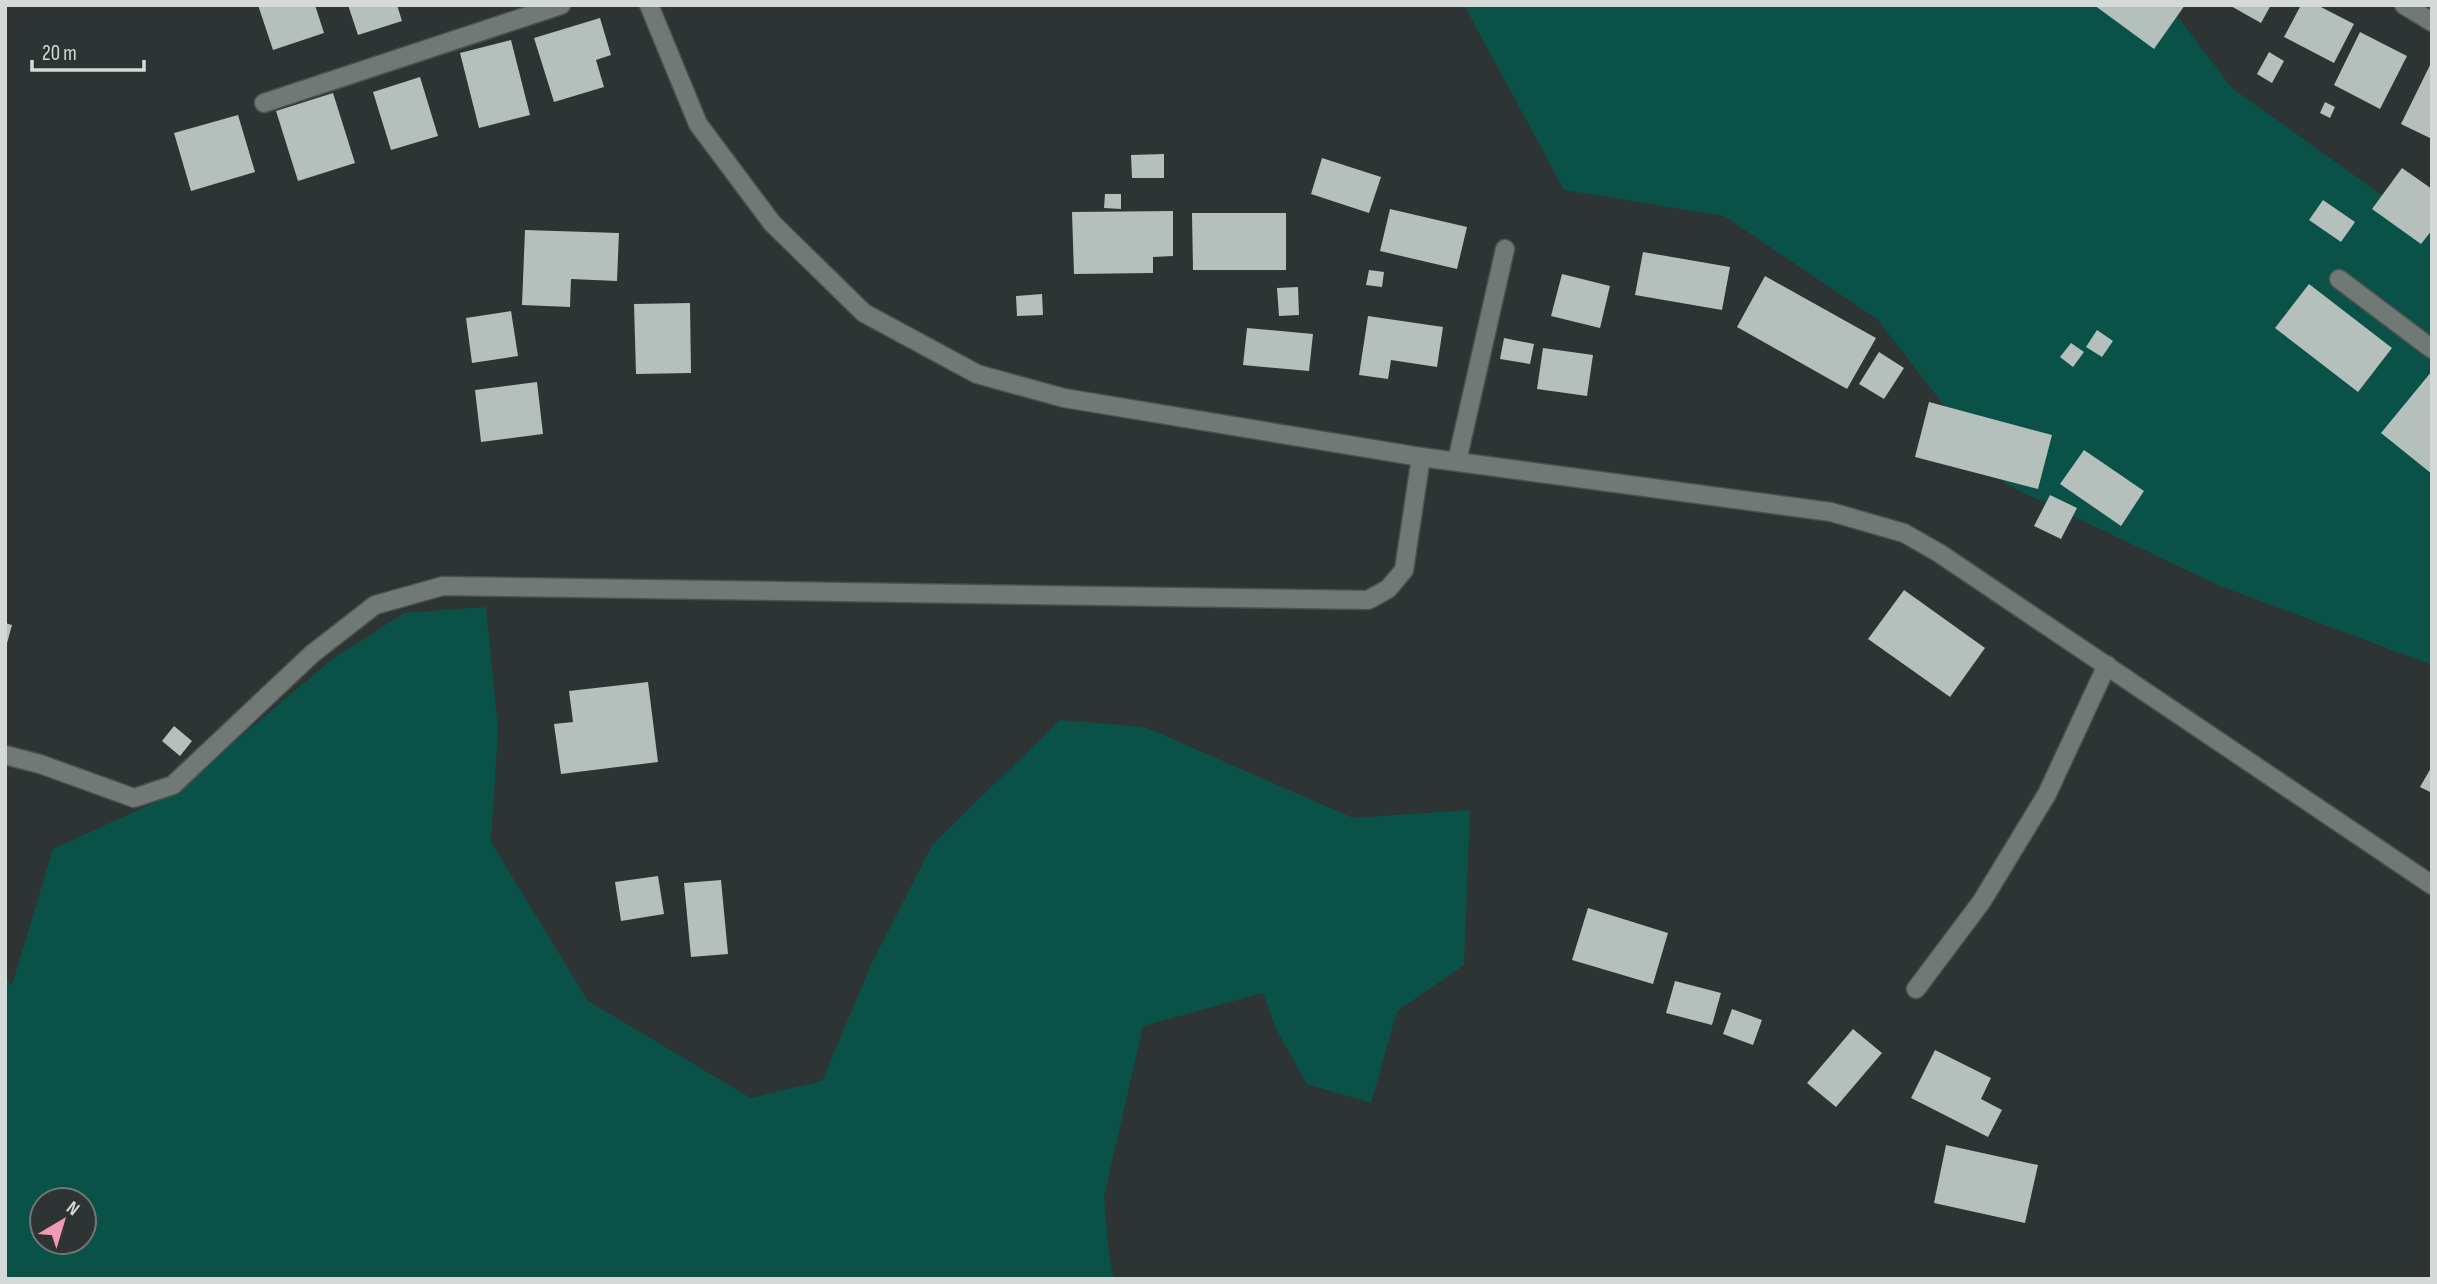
<svg xmlns="http://www.w3.org/2000/svg" width="2437" height="1284" viewBox="0 0 2437 1284" font-family="'Sofia Sans Condensed',sans-serif">
  <style>
    .green { fill: #0a5247; fill-rule: evenodd }
    .building { fill: #b5bfbc }
    .lines { fill: none; stroke-linecap: round; stroke-linejoin: round }
    .minor-casing { stroke: #4b514f; stroke-width: 21 }
    .tertiary-casing { stroke: #4b514f; stroke-width: 21 }
    .minor { stroke: #707976; stroke-width: 18 }
    .tertiary { stroke: #707976; stroke-width: 18 }
  </style>
  <rect width="100%" height="100%" fill="#2d3433"/>
  <path class="green" d="M1464,5h705l63,83 200,143v434l-212,-79 -215,-102 -128,-165 -153,-103 -160,-26z
    M486,607l12,123 -7,112 97,159 163,97 71,-17 48,-114 62,-122 128,-125 85,7 208,91 117,-8 -6,155 -67,46 -26,92 -64,-19 -31,-55 -13,-36 -120,33 -39,171 5,58 5,24h-1109v-303l7,9 41,-136 118,-54 160,-135 73,-47zM42,1200h42v42h-42z"/>
  <path class="building" d="M258,5h57l9,28 -51,17z
    M348,5h49l5,16 -44,14z
    M2094,5h91l-31,44z
    M2229,5h42l-10,18z
    M2301,5h16l37,19 -20,39 -50,-26z
    M600,18l11,37 -15,5 8,27 -50,15 -20,-64z
    M2360,32l47,24 -27,53 -46,-24z
    M511,40l19,75 -51,13 -19,-75z
    M2269,52l15,9 -12,22 -15,-9z
    M2432,61v78l-31,-15z
    M420,77l18,59 -47,14 -18,-58z
    M333,93l22,70 -57,18 -22,-70z
    M2325,102l10,5 -5,11 -10,-5z
    M238,115l17,57 -64,19 -17,-58z
    M1164,154v24h-32l-1,-23z
    M1322,158l59,19 -12,36 -58,-19z
    M2402,168l30,21v41l-11,14 -49,-35z
    M1105,194h16v15l-17,-1z
    M2323,200l32,22 -14,20 -32,-22z
    M1390,209l77,18 -10,42 -77,-18z
    M1173,211v45l-20,1v16l-79,1 -2,-62z
    M1192,213h94v57h-93z
    M525,230l94,3 -2,48 -46,-2 -1,28 -48,-2z
    M1643,252l87,15 -8,43 -87,-15z
    M1369,270l15,2 -2,15 -16,-2z
    M1562,274l48,12 -10,42 -49,-12z
    M1765,276l111,62 -29,51 -110,-62z
    M2309,284l83,64 -34,44 -83,-64z
    M1298,287l1,28 -20,1 -2,-28z
    M1042,294l1,21 -26,1 -1,-20z
    M690,303l1,70 -55,1 -2,-70z
    M511,311l7,45 -46,7 -6,-45z
    M1368,316l75,11 -6,40 -46,-7 -3,19 -29,-4z
    M1247,328l66,6 -4,37 -66,-6z
    M2097,330l16,11 -11,16 -16,-10z
    M1504,338l30,6 -4,20 -30,-5z
    M2071,343l13,9 -11,15 -13,-10z
    M1543,348l50,7 -6,41 -50,-7z
    M1879,352l25,16 -20,31 -25,-15z
    M2432,371v103l-51,-41z
    M537,382l6,52 -62,8 -6,-52z
    M1929,402l123,33 -14,54 -123,-32z
    M2084,450l60,41 -23,35 -61,-42z
    M2050,495l27,13 -16,31 -27,-13z
    M1904,590l81,58 -35,49 -82,-58z
    M5,623l7,2 -6,22h-1z
    M648,682l10,80 -97,12 -7,-50 19,-2 -4,-31z
    M174,726l18,15 -12,15 -18,-15z
    M2432,766v27l-12,-6z
    M658,876l6,38 -43,7 -6,-39z
    M721,880l7,74 -37,3 -7,-74z
    M1588,908l80,25 -15,51 -81,-24z
    M1675,981l46,12 -9,32 -46,-12z
    M1732,1009l30,11 -9,25 -30,-11z
    M1853,1029l29,24 -46,54 -29,-24z
    M1935,1050l56,28 -10,21 21,11 -14,27 -77,-39z
    M1946,1145l92,20 -13,58 -91,-20z"/>
  <g class="lines">
    <defs>
      <path id="minor" d="M2404,5l28,17
        M264,103l297,-98
        M2339,279l93,70
        M1457,461l48,-212
        M5,755l35,9 94,34 39,-13 139,-131 63,-49 68,-19 925,14 20,-11 16,-19 17,-113
        M1916,989l66,-88 65,-107 60,-129"/>
      <path id="tertiary" d="M649,5l49,119 74,99 92,90 113,61 87,24 357,59 410,55 73,21 35,20 493,332"/>
    </defs>
    <use href="#minor" class="minor-casing"/>
    <use href="#tertiary" class="tertiary-casing"/>
    <use href="#minor" class="minor"/>
    <use href="#tertiary" class="tertiary"/>
  </g>
  <rect width="2437" height="1284" fill="none" stroke="#d5dad9" stroke-width="14"/>
  <g transform="translate(63 1221) rotate(38)"><circle r="33" fill="#2d3433" stroke="#707675" stroke-width="2"/>
  <path d="M0-5L12 26L0 18L-12 26Z" fill="#f09ab5"/>
  <text y="-10" font-size="19" font-weight="bold" text-anchor="middle" fill="#d5dad9">N</text>
  </g>
  <path d="M32 60v10h112v-10" fill="none" stroke="#d5dad9" stroke-width="3.5"/>
  <text x="42" y="60" font-size="21" fill="#d5dad9" stroke="#2d3433" stroke-width="5" paint-order="stroke">20 m</text>
</svg>
